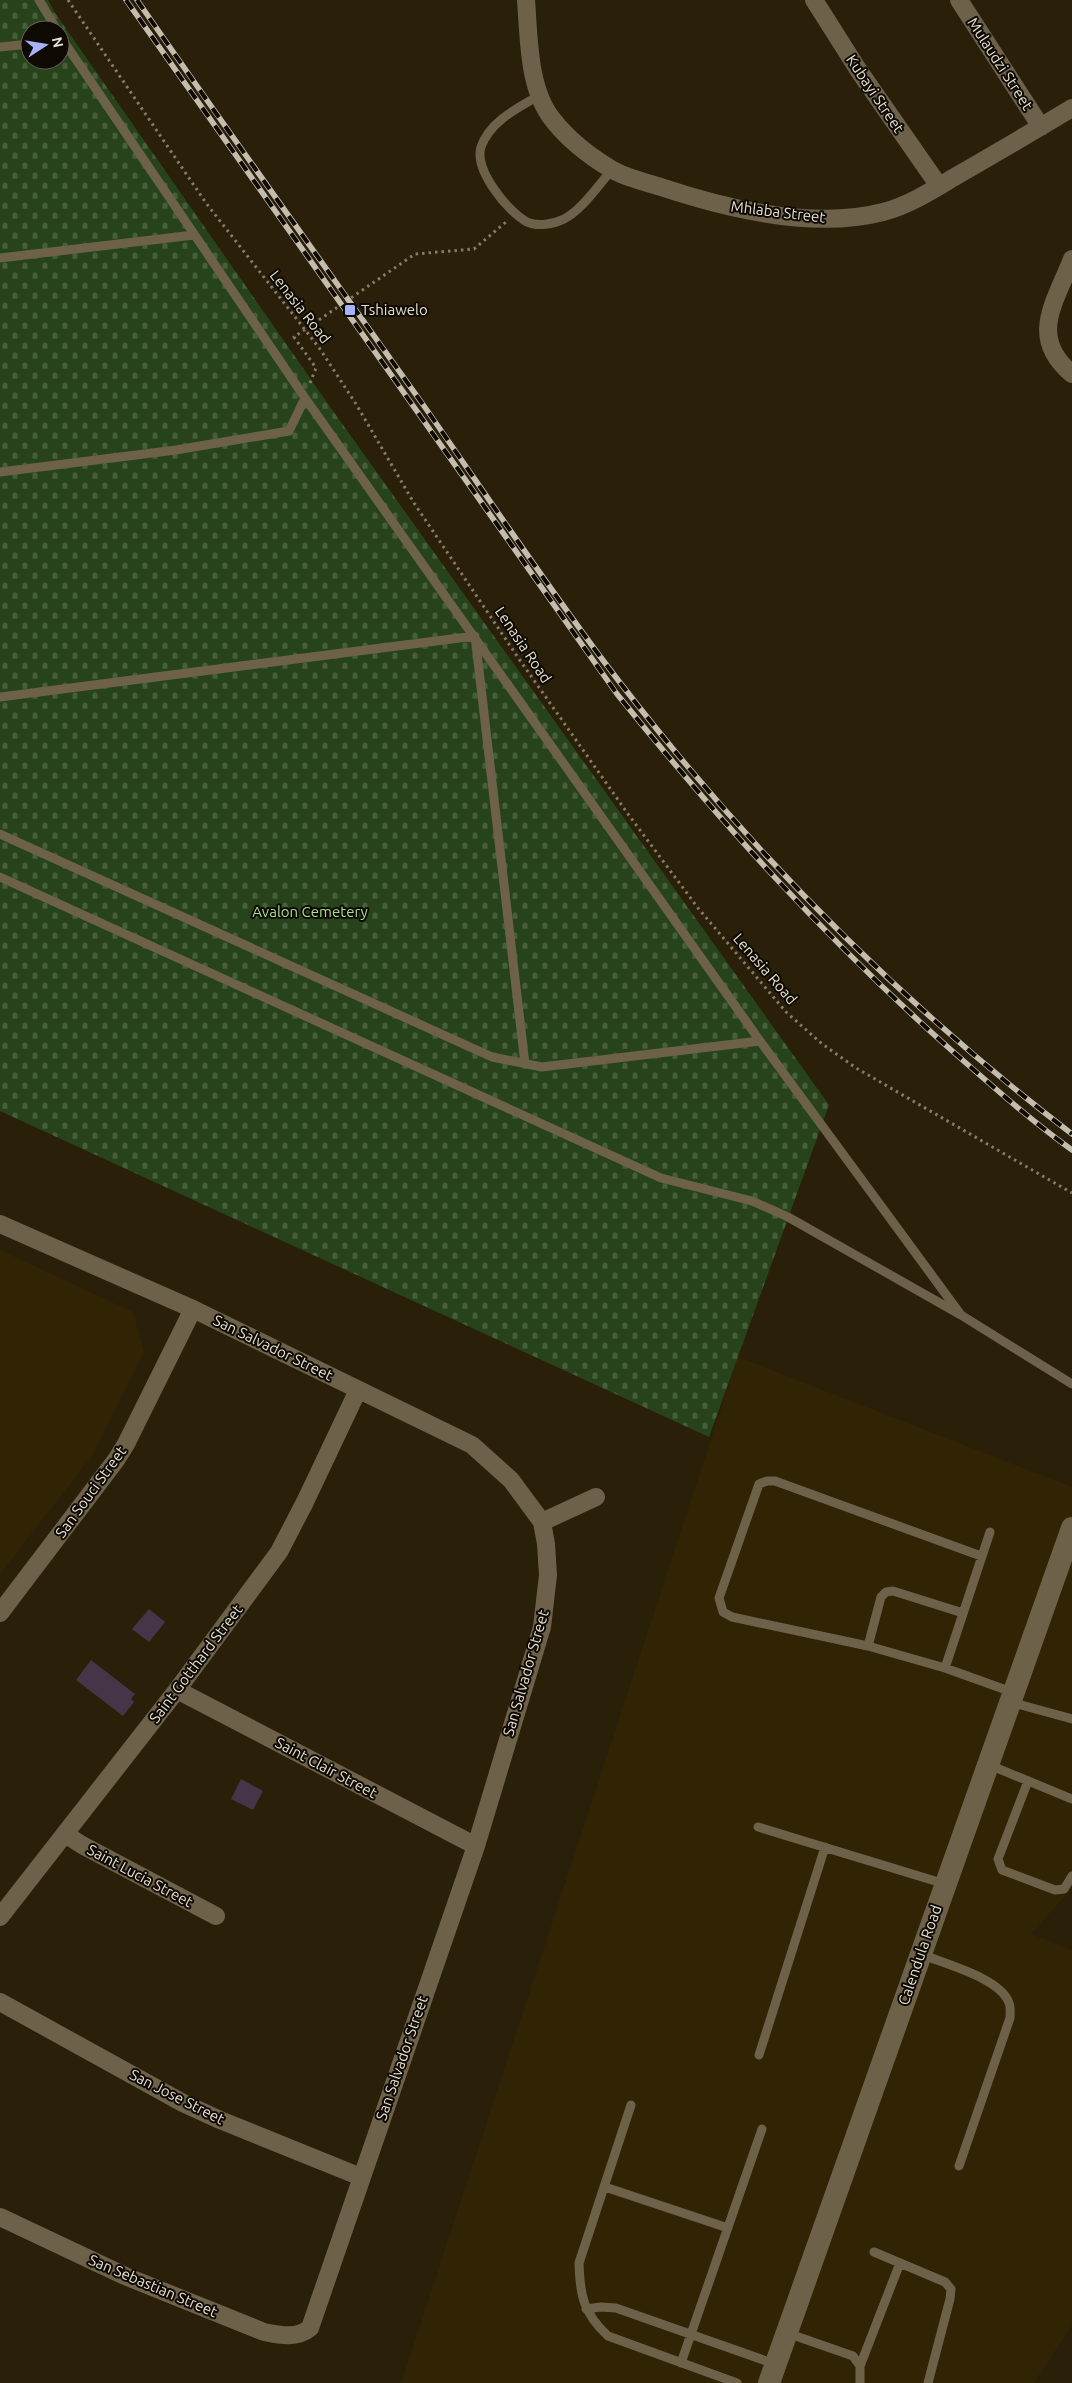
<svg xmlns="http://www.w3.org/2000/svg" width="1072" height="2383" viewBox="0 0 1072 2383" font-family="Ubuntu,sans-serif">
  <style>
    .built { fill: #312405 }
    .cemetery { fill: url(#cemetery-stones); fill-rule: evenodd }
    .building { fill: #463548 }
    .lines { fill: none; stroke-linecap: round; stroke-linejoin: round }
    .path { stroke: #847b69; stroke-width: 3; stroke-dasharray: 2.5 4; stroke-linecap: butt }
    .service { stroke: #6d6149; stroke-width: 9 }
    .minor { stroke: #6d6149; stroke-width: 18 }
    .tertiary { stroke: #6d6149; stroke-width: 22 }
    .rail-casing { stroke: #c4bdae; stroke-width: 5.5 }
    .rail { stroke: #0e0a03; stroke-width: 4; stroke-dasharray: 11; stroke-linecap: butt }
    .poi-dot { fill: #a7b1fc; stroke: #0e0a03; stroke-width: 2 }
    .labels { text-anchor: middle; stroke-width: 4; stroke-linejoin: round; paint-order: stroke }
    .street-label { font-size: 15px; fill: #e6dfd2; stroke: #0e0a03 }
    .poi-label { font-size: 15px; fill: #e6dfd2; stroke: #0e0a03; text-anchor: start }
    .park-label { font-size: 15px; fill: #a7df90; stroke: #0e0a03 }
  </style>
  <defs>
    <pattern id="cemetery-stones" width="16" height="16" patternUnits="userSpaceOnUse" patternTransform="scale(1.25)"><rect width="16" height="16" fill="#27431b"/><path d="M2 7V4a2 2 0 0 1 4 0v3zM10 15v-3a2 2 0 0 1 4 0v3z" fill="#465e3b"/></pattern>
  </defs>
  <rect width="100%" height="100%" fill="#2a1f09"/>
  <path class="built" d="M0,1250l133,62 11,40 -52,104 -92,118z
    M738,1357l334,130v401l-41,46 41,16v375l-38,58h-633z"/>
  <path class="cemetery" d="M0,0h48l7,13 278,398 496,694 -120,332 -709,-326zM30,30h30v30h-30z"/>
  <path class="building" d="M149,1609l16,13 -16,20 -17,-13z
    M91,1660l44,34 -4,5 3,3 -11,14 -47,-36z
    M241,1779l22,12 -10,19 -22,-11z"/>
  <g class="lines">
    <path class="path" d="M68,0l138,203 114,146 36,55 58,99 105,156 109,155 70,94 88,104 35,31 35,25 216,125
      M310,383l6,-15 -22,-31 121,-83 59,-5 32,-27"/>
    <path class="service" d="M39,0l18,30
      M60,36l245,362 455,643 201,274
      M0,47l30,-3
      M540,95c-22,13 -50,26 -59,52 -7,23 27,65 46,75 10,5 27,2 37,-3 19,-10 34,-34 48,-49
      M0,258l194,-23
      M0,472l176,-22 113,-19 16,-33
      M0,697l475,-61 50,428
      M0,834l492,223 50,10 218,-26
      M0,877l661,301 91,23 36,16 173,98 111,69
      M981,1556l-206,-75h-8l-8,3 -40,114 4,14 9,5 136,29 77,22 67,24
      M868,1646l13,-49 5,-5 7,-1 70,22
      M945,1668l45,-136
      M1010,1702l62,17
      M987,1764l85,35
      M1028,1781l-30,78 4,11 53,20 9,-1 8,-13
      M758,1827l187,57
      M921,1954c23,10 80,24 88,49 2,4 1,11 1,15l-51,148
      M759,2055l66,-208
      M631,2105l-52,158c1,32 4,50 29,73l129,47
      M605,2187l123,41
      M874,2252l71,30 6,7 -1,10 -22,84
      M586,2309l15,-2 15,1 159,56
      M787,2333l66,23 7,10v17
      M681,2363l81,-234
      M860,2366l40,-103"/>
    <path class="minor" d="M526,0c3,38 2,89 27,120 15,19 38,37 58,49 15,9 34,13 50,18 66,22 153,43 222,25 27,-7 51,-23 75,-37 38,-22 76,-44 114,-67
      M814,0l45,71 80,115
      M959,0l82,127
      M1072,259c-17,44 -44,78 0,115
      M0,1224l193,85 279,136 39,35 31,42 4,22 2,31 -6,52 -66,219 -166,482c-13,11 -31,7 -46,4l-139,-56 -125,-59
      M542,1522l54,-25
      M0,1613l116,-153 10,-16 67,-135
      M177,1690l299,156
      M65,1834l17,11 134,71
      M0,1917l177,-227 102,-138 26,-50 53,-112
      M0,2002l183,101 37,17 141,57"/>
    <path class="tertiary" d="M769,2383l303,-855"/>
    <defs>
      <path id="rail" d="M126,0l491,694c103,128 209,245 333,355 40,35 79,70 122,101
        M137,0c94,136 191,271 287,406 58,83 115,168 175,249 135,180 295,343 473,479"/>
    </defs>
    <use href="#rail" class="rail-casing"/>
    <use href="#rail" class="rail"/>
  </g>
  <rect class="poi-dot" x="344" y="304" width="12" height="12" rx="2.5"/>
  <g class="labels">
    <g class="street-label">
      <text transform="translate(1000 64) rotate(57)" y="5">Mulaudzi Street</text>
      <text transform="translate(875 94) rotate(56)" y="5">Kubayi Street</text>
      <text transform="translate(778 212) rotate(7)" y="5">Mhlaba Street</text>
      <text transform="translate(300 307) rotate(52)" y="5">Lenasia Road</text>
      <text transform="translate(523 645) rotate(56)" y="5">Lenasia Road</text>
      <text transform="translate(765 969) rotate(49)" y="5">Lenasia Road</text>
      <text transform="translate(273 1348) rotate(26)" y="5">San Salvador Street</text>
      <text transform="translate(91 1492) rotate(-54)" y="5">San Souci Street</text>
      <text transform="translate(196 1664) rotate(-53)" y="5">Saint Gotthard Street</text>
      <text transform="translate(526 1673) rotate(-74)" y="5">San Salvador Street</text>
      <text transform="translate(326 1768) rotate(28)" y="5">Saint Clair Street</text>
      <text transform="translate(140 1876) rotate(28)" y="5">Saint Lucia Street</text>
      <text transform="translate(920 1955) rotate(-71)" y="5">Calendula Road</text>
      <text transform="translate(402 2058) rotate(-71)" y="5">San Salvador Street</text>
      <text transform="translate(177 2097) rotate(27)" y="5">San Jose Street</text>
      <text transform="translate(153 2286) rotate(23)" y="5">San Sebastian Street</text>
    </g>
    <g class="poi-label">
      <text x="361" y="315">Tshiawelo</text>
    </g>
    <g class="park-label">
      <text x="310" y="917">Avalon Cemetery</text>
    </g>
  </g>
  <g transform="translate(45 45) rotate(78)"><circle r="24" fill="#0e0a03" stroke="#645f56"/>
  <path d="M0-4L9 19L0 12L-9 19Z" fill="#a7b1fc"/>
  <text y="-8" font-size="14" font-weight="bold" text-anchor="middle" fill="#e6dfd2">N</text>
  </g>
</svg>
